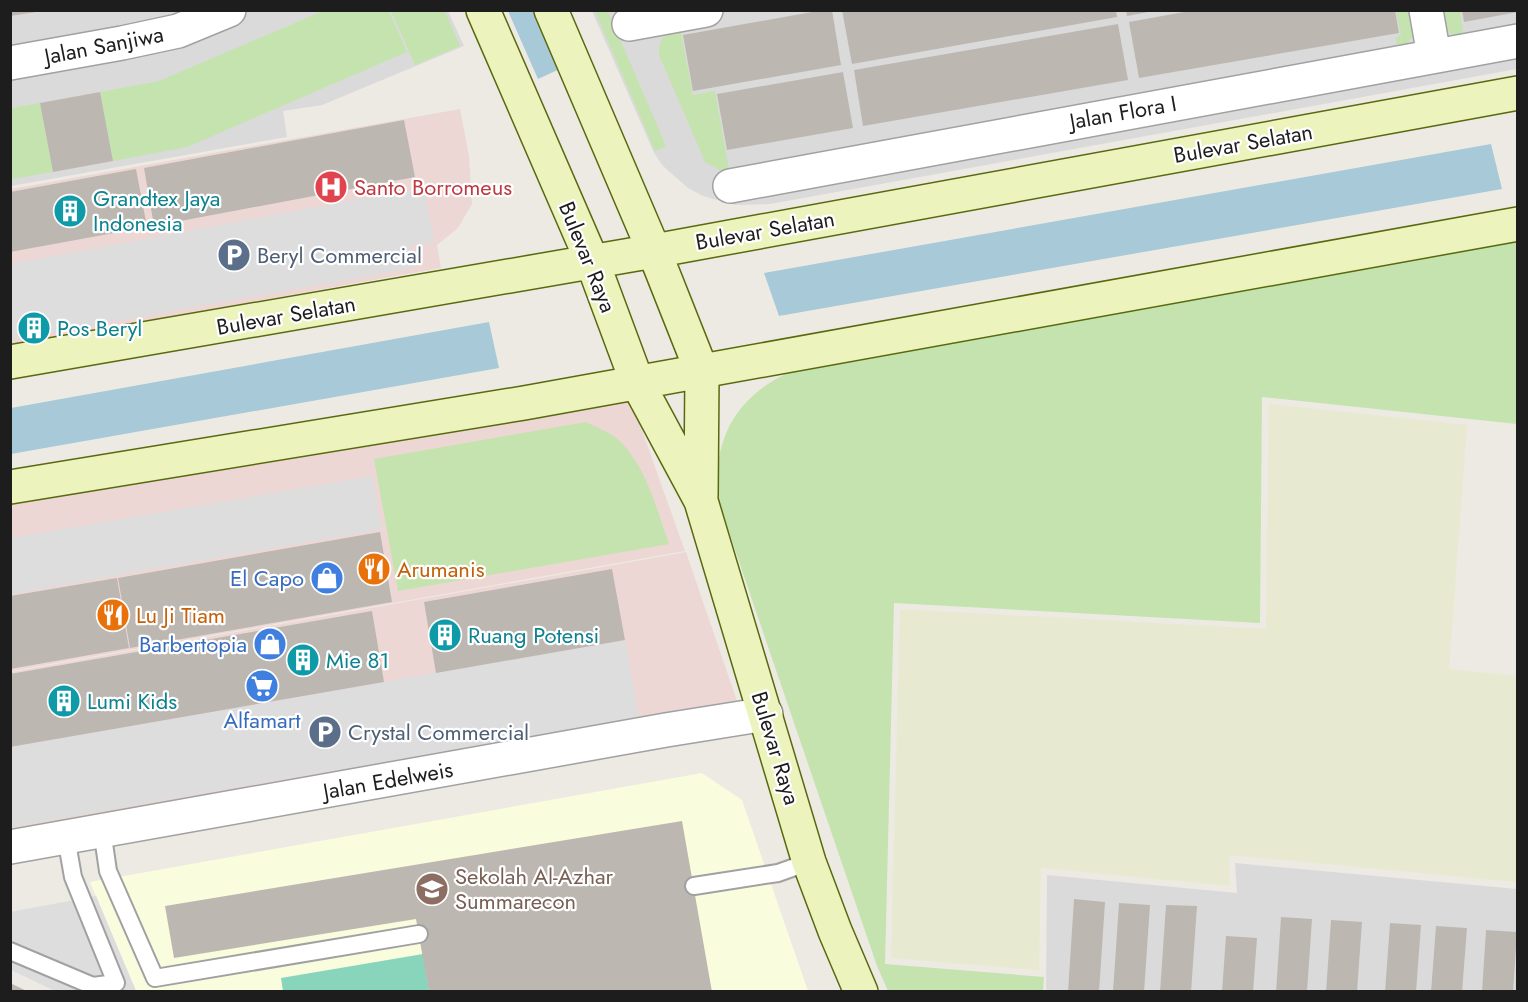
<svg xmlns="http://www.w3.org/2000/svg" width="1528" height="1002" viewBox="0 0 1528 1002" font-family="Jost,sans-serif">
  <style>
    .residential { fill: #dbdada }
    .commercial { fill: #edd7d4 }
    .education { fill: #fafcde }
    .farmland { fill: #e7ead0 }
    .grass { fill: #c4e3ae }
    .pitch { fill: #88d5bc }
    .parking { fill: #ddd }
    .water { fill: #a8c9d7 }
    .building { fill: #bdb7b1 }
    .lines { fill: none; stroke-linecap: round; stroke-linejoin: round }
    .lane-casing { stroke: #a1a1a1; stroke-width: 20 }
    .street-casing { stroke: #a1a1a1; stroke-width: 36 }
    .secondary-casing { stroke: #59690f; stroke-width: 36 }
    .lane { stroke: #fff; stroke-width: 16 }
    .street { stroke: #fff; stroke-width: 33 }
    .secondary { stroke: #edf3bc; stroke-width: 33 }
    .labels { text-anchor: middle; stroke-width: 4.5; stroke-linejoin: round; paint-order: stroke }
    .street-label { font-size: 22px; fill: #1d1d1d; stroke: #fff }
    .health-label { font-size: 22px; fill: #be3a42; stroke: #fff; text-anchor: start }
    .culture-label { font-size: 22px; fill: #0d838f; stroke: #fff; text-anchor: start }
    .service-label { font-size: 22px; fill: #4e5e75; stroke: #fff; text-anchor: start }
    .food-label { font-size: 22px; fill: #c56008; stroke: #fff; text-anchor: start }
    .shop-label { font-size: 22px; fill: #366cbe; stroke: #fff; text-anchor: end }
    .education-label { font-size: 22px; fill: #785e54; stroke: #fff; text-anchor: start }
  </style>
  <rect width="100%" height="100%" fill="#edeae3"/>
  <path class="residential" d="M11,11h437l16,35 -142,59 -39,6 4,26 -276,49z
    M592,11h925v58l-747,135 -35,1 -32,-9 -15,-8 -25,-22 -9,-13z
    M1235,863l282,26v102l-471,1 1,-117 190,18z"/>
  <path class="commercial" d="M460,109l9,47 3,48 -14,24 -21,17 4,23 -430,77v-156z
    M629,394l56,157 -674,120v-174z
    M686,552l52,152 -727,128v-160z"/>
  <path class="education" d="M702,773l40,27 66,191h-672l-46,-109z"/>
  <path class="farmland" d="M1269,404l198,21 -18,244 68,7v206l-288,-27 1,31 -189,-18 -2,102 -148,-12 9,-349 366,20z"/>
  <path class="grass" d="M323,11h66l18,41 -220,95 -74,14 -13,-69 59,-11z
    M391,11h54l15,35 -45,19z
    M595,11h13l58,135 -11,5z
    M1396,11h16l2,24 -7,9 -10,4 -1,-11 5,-1z
    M1438,11h22l4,26h-7l-16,-10z
    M680,28l13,67 22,-4 14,79 -8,1 -16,-9 -46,-107c0,-17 5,-22 21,-27z
    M40,103l13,69 -42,7v-71z
    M1517,238v186l-255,-27 -2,226 -366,-20 -9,361 159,13 -1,14h-155l-11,-25 -159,-466c-6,-61 18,-104 74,-129z
    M586,422c9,5 21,9 29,15 31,26 41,71 54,107l-271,47 -24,-132z"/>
  <path class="pitch" d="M423,954l6,37h-146l-2,-13z"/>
  <path class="parking" d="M424,187l10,55 -24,4 3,22 -402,72v-76z
    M372,476l10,53 -371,65v-56z
    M625,640l14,77 -628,110v-80z
    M96,896l40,95h-81l-44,-21 -1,-58z"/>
  <path class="water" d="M508,11h29l25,57 -24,11z
    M1491,144l11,45 -723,127 -15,-43z
    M489,322l10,46 -488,86v-46z"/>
  <path class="building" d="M10,10h26v2l-26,4z
    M823,10h9l9,55 -148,26 -10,-56z
    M842,10h274l1,7 -265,47z
    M1126,10h23v2l-22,4z
    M1195,10h200l4,23 -260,45 -10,-56z
    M1462,10h56v2l-54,10z
    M1118,24l10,56 -265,46 -9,-56z
    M843,72l10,56 -126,22 -10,-56z
    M100,92l13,69 -60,11 -13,-69z
    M404,120l11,57 -261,49 -10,-58z
    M136,169l11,58 -137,25v-60z
    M39,320l3,14 -12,2 -3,-14z
    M380,532l12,70 -262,46 -12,-70z
    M612,569l13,71 -189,33 -12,-71z
    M117,578l12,70 -119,21v-73z
    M372,611l12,71 -374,65v-73z
    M682,821l30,171h-283l-13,-73 -242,39 -9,-52z
    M1074,899l31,3 -6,90h-31z
    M1119,903l31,2 -6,87h-31z
    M1166,905l31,1 -6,86h-31z
    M1281,917l31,2 -5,73h-31z
    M1331,920l31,2 -5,70h-31z
    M1390,923l31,2 -5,67h-31z
    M1436,926l31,2 -5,64h-31z
    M1486,930l31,2 -4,60h-31z
    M1226,936l31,2 -4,54h-31z
    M10,983l19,9h-19z"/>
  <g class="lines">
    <defs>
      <path id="lane" d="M102,830l6,41 47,107 264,-44
        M694,886l84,-13 31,-11
        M10,951l83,35 23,-3 -43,-106 -7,-40"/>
      <path id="street" d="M1426,10l8,46
        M629,24l77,-14
        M10,63l112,-20 56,-12 51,-21
        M730,186l788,-145
        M10,847l656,-117 100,-16"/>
      <path id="secondary" d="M483,10l109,251 45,121 64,119 108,361 26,69 26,61
        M551,10l103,241 48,121 -1,124
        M10,362l644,-111 864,-158
        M10,487l514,-84 994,-179"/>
    </defs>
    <use href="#lane" class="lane-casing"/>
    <use href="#street" class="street-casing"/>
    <use href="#secondary" class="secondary-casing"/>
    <use href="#lane" class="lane"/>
    <use href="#street" class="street"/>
    <use href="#secondary" class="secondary"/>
  </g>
  <defs>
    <symbol id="hospital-disc" viewBox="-11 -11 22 22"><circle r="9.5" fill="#e0444e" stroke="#fff"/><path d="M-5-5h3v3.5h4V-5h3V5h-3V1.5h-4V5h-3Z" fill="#fff"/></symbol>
    <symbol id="building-disc" viewBox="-11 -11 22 22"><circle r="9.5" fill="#0f9aa8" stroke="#fff"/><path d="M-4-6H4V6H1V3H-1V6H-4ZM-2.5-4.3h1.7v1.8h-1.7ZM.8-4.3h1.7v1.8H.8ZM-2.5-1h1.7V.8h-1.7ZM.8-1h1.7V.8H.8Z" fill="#fff"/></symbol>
    <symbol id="parking-disc" viewBox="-11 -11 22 22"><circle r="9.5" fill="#5c6f8a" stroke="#fff"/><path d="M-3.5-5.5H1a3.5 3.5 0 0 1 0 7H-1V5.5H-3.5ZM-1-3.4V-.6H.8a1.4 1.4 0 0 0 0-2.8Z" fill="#fff"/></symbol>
    <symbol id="restaurant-disc" viewBox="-11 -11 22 22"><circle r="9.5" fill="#e8710a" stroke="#fff"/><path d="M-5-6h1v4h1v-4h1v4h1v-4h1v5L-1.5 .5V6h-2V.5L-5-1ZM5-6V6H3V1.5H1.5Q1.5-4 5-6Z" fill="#fff"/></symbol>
    <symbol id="shop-disc" viewBox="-11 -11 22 22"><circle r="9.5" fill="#3f7fe0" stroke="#fff"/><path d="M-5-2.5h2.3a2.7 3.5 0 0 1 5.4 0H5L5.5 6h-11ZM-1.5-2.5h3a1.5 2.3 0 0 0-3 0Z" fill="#fff"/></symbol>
    <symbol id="supermarket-disc" viewBox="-11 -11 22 22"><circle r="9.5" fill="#3f7fe0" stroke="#fff"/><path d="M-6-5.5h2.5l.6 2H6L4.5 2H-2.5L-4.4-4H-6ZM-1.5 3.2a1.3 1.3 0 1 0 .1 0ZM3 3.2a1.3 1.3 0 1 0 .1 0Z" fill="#fff"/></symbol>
    <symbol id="school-disc" viewBox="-11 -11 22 22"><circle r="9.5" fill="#8d6e63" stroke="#fff"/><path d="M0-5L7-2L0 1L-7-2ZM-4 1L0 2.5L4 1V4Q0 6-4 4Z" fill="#fff"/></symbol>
  </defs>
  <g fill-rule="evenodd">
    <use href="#hospital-disc" x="312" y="168" width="38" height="38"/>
    <use href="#building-disc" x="51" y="192" width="38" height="38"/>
    <use href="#parking-disc" x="215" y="236" width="38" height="38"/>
    <use href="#building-disc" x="15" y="309" width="38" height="38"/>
    <use href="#restaurant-disc" x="355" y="550" width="38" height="38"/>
    <use href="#shop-disc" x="308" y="559" width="38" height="38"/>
    <use href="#restaurant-disc" x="94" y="596" width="38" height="38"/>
    <use href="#building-disc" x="426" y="616" width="38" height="38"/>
    <use href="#shop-disc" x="251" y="625" width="38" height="38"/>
    <use href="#building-disc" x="284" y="641" width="38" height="38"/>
    <use href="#supermarket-disc" x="243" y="667" width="38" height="38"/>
    <use href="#building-disc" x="45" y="682" width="38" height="38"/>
    <use href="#parking-disc" x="306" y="713" width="38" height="38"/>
    <use href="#school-disc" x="413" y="870" width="38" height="38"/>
  </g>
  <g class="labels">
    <g class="street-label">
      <text transform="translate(104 45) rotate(-11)" y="8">Jalan Sanjiwa</text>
      <text transform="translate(1123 112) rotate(-10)" y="8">Jalan Flora I</text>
      <text transform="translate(1243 143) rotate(-10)" y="8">Bulevar Selatan</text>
      <text transform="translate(765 230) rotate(-10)" y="8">Bulevar Selatan</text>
      <text transform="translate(588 257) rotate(68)" y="8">Bulevar Raya</text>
      <text transform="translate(286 315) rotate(-10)" y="8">Bulevar Selatan</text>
      <text transform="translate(776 748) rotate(73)" y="8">Bulevar Raya</text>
      <text transform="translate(388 780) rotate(-10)" y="8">Jalan Edelweis</text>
    </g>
    <g class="health-label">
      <text x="354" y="195">Santo Borromeus</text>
    </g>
    <g class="culture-label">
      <text x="93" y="206">Grandtex Jaya<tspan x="93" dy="25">Indonesia</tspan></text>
      <text x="57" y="336">Pos Beryl</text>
      <text x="468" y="643">Ruang Potensi</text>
      <text x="326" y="668">Mie 81</text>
      <text x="87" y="709">Lumi Kids</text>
    </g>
    <g class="service-label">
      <text x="257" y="263">Beryl Commercial</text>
      <text x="348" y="740">Crystal Commercial</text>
    </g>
    <g class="food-label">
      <text x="397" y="577">Arumanis</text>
      <text x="136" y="623">Lu Ji Tiam</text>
    </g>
    <g class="shop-label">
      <text x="304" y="586">El Capo</text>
      <text x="247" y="652">Barbertopia</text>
      <text x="262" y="728" text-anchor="middle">Alfamart</text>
    </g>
    <g class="education-label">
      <text x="455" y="884">Sekolah Al-Azhar<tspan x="455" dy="25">Summarecon</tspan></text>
    </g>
  </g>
  <rect width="1528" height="1002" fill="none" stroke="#1d1d1d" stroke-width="24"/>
</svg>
